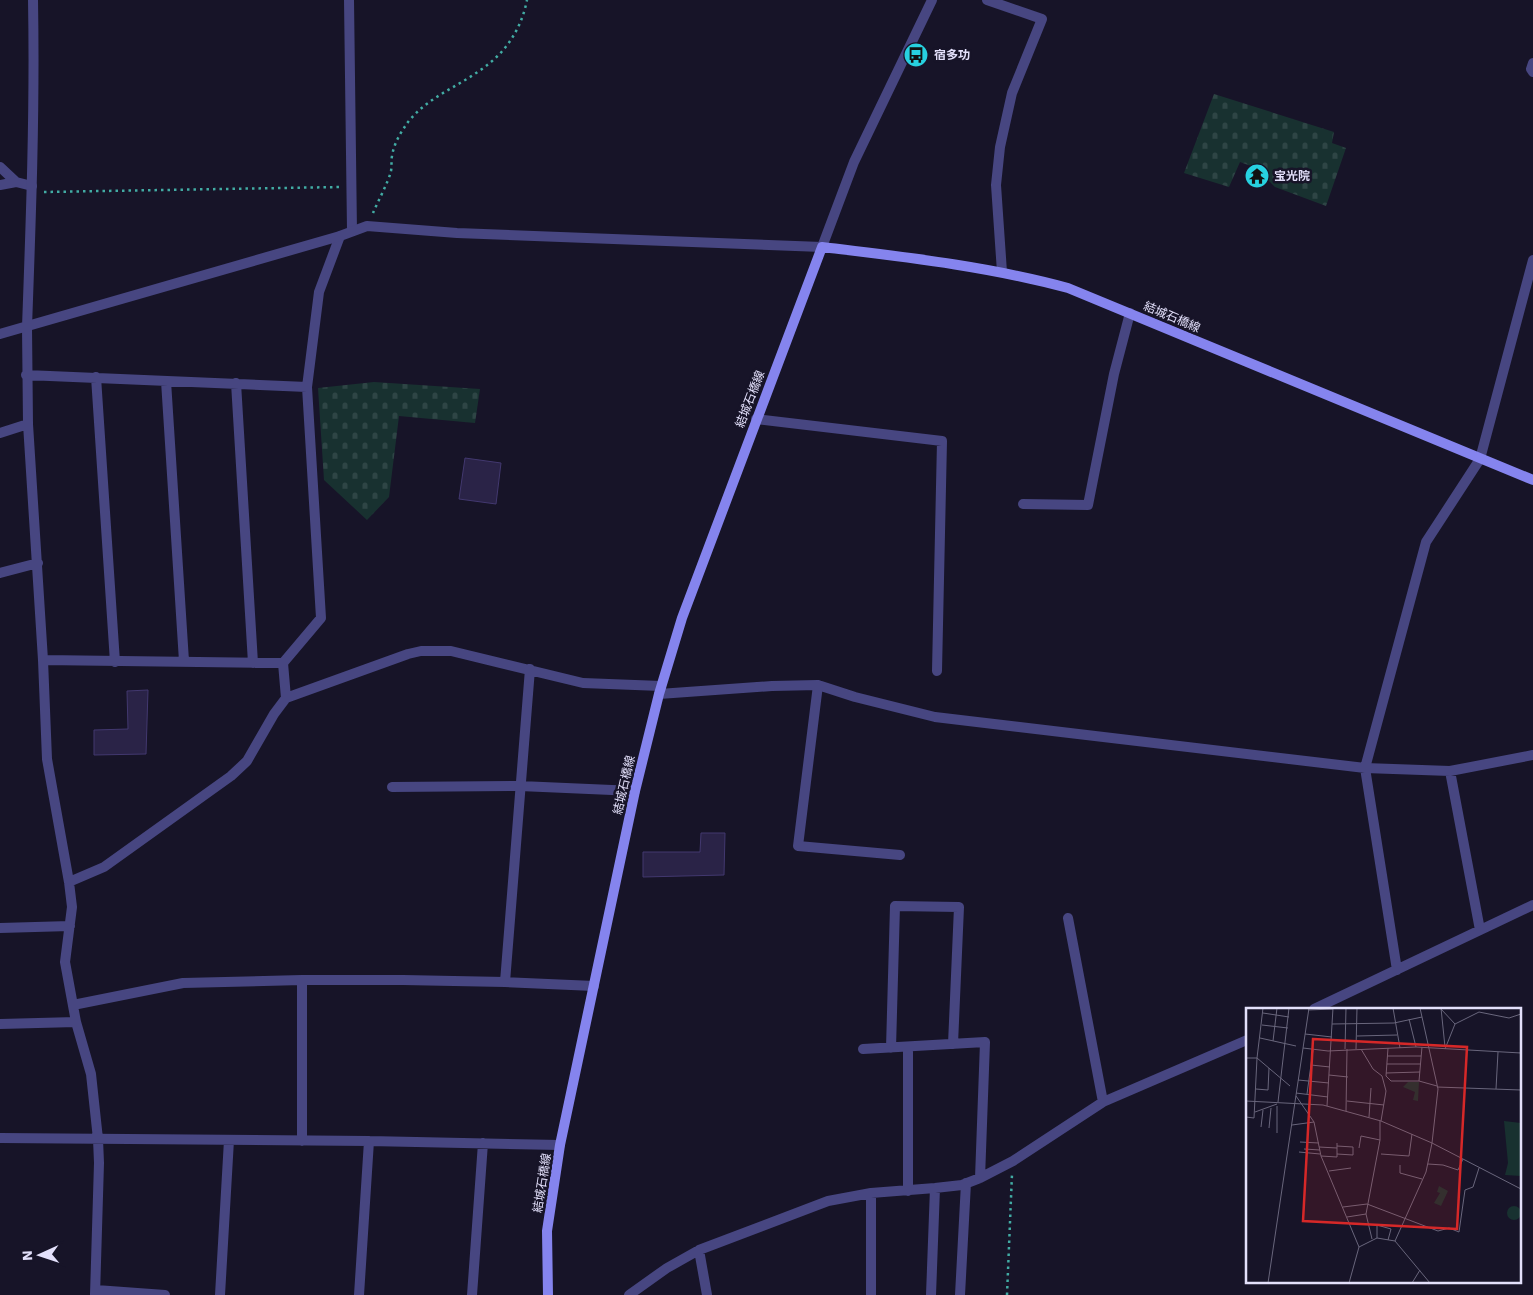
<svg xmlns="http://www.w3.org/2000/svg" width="1533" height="1295" viewBox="0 0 1533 1295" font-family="'Work Sans','Noto Sans JP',sans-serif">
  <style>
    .cemetery { fill: url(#cemetery-stones) }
    .building { fill: #2a2347; stroke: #42386f }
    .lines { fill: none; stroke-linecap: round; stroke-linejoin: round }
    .path { stroke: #42aca4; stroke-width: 2.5; stroke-dasharray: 2.5 4; stroke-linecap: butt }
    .minor { stroke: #474681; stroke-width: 10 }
    .tertiary { stroke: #474681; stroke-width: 10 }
    .secondary { stroke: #8584ee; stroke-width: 10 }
    .labels { text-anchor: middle; stroke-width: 5; stroke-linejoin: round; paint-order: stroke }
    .poi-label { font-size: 12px; font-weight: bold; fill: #e3e0fb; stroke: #171428; text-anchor: start }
    .street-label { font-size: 12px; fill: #e3e0fb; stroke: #171428 }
    .inset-road { fill: none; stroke: #69667c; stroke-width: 1 }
    .view { fill: #d62828; fill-opacity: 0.15; stroke: #d62828; stroke-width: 2.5 }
    .inset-edge { fill: none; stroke: #e3e0fb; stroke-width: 2.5 }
  </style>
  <defs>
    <pattern id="cemetery-stones" width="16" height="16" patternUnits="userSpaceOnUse" patternTransform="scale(1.25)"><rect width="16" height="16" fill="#183130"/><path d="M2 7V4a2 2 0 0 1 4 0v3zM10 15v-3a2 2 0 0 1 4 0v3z" fill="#2e4545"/></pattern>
  </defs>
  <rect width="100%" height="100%" fill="#171428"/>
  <path class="cemetery" d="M1214,94l120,38 -2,11 14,5 -20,58 -51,-19 -7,-7 -1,-8 -27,-10 -11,25 -45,-14z
    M374,382l106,7 -5,34 -76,-7 -10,81 -22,23 -43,-40 -6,-92z"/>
  <path class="building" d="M465,458l36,5 -5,41 -37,-5z
    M148,690l-2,64 -52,1v-25l34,-1 -1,-38z
    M701,833h24l-1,42 -81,2v-25h57z"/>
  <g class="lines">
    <path class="path" d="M44,192l297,-5
      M373,213c5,-12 15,-30 18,-42 1,-5 0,-10 1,-15 2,-13 9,-24 16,-34 19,-24 47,-34 71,-51 26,-17 42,-41 48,-71
      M1007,1295l5,-121"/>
    <path class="minor" d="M349,0l3,231
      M987,0l55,19 -30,74 -12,54 -4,38 6,87
      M1533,63l-2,6 2,3
      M0,167l16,15 16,4
      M0,185l16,-3
      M27,327l1,97 15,236 4,99 22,123 3,25 -7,55 11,60 15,52 7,65 1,24 -4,132
      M26,375l281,12
      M96,377l19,285
      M166,381l18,280
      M236,383l17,280
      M756,419l186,22 -5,230
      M0,433l28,-9
      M1023,504l65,1 26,-131 16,-61
      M0,573l38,-10
      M43,660l240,3 38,-45 -14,-231 12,-95 21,-56
      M283,663l3,35
      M818,685l-20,161 102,9
      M659,694l113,-8 46,-1 37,12 80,20 430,51 85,3 83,-16
      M1450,771l30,159
      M392,787l128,-1 115,5
      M69,882l35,-15 127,-91 16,-15 27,-47 12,-16 122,-44 13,-3h30l132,32 78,3
      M1068,918l35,184
      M0,928l70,-2
      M1397,970l-32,-202 61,-226 54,-83 53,-199
      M505,982l25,-313
      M73,1005l110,-22 119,-3h101l102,2 89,4
      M1314,1009l219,-104
      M0,1024l76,-2
      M908,1047v144
      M891,1048l4,-142 64,1 -6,137
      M863,1049l122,-7 -5,136
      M0,1138l369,3 191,4
      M302,1141v-161
      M871,1193v102
      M699,1250l8,45
      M96,1290l69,5
      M220,1295l9,-155
      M359,1295l10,-154
      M472,1295l11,-152
      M629,1295l38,-27 32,-18 129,-49 43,-8 64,-5 27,-3 18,-7 33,-17 90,-59 144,-62
      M931,1295l4,-107
      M960,1295l6,-112"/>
    <path class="tertiary" d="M27,327c4,-109 8,-218 6,-327
      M0,334l340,-98 27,-10 90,7 365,14 32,-85 78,-162"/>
    <path class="secondary" d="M548,1295l-1,-64 13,-86 75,-354 24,-97 23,-76 140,-371c82,10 165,19 246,41l465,192"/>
  </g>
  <defs>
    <symbol id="bus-disc" viewBox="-11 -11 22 22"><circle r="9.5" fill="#27d1e0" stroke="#171428"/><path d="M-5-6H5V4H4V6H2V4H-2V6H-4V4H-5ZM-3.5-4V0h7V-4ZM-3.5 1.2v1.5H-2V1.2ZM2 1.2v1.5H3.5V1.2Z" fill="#111"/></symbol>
    <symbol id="temple-disc" viewBox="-11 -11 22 22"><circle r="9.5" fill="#27d1e0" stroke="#171428"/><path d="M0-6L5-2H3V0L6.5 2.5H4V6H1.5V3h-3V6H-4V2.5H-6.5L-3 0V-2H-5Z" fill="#111"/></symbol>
  </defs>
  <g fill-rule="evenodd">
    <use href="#bus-disc" x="902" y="41" width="28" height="28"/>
    <use href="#temple-disc" x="1243" y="162" width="28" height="28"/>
  </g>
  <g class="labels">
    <g class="poi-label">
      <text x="934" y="59">宿多功</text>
      <text x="1274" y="180">宝光院</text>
    </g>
    <g class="street-label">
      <text transform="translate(1172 317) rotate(23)" y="4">結城石橋線</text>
      <text transform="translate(750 399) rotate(-69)" y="4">結城石橋線</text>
      <text transform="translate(624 785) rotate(-77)" y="4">結城石橋線</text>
      <text transform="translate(542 1183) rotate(-81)" y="4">結城石橋線</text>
    </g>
  </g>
  <g transform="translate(1246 1008)">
    <rect width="275" height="275" fill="#171428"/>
    <path d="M258,113l17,2v53l-16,-1 3,-12z" fill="#183130"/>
    <path d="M162,74h11l-1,19 -5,-1 2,-8 -12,-5zM193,178l9,5 -7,15 -7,-3 6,-10 -3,-1zM261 205a7 7 0 1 1 14 0a7 7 0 1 1-14 0Z" fill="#183130"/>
    <path class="inset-road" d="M147,0l7,40M174,0l18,81 -6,54 89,46M195,0l4,39M195,1l14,15M62,2l25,-1M17,5l26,4M163,11l7,28M86,16l62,-1 28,-6M209,16l24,-12 30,6 12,-4M16,17l26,3M59,26l27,3M111,28l40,-1M14,30l36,8M27,33l4,-33M57,40l25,3 88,-4 105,6M142,40l-2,28 5,5h28l18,5M99,41l1,-41M110,41l1,-41M115,41l12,20 9,7 4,15 -5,30M199,41l10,-25M141,48h34M0,50h11l33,28M141,56h33M65,57l19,2M140,65l34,-1M83,67l19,2M52,72l31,3M173,73l3,-34M191,79l84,3M10,81l12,1 1,-22M250,81l2,-37M50,85l32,4M61,86l6,-44M50,88l18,26 7,34 38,91M0,93l77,4 58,16 51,22 -6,29 -31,69 35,42M101,93l37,4M32,94l11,-94M81,98l6,-98M100,103l1,-62M9,104l22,-8M0,109l8,1 3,-60 6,-50M123,109l2,-29M46,117l22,-3M15,119l2,-17M23,120l2,-20M31,125v-27M54,134l19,1M91,138l16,1v8l-16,-1M73,139l18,1M113,140l2,-12 19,4M58,141l16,1M53,144l21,2M135,146l28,2 3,-22M75,148l16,1v-14M182,156l15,1 15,5 5,-11M154,157v8l22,6M83,163l22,-3M97,199l24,-3 71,27 11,-3 10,4 6,-42 8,-3 6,-19M101,209l19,-3M131,230v-13l14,4 -3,11M126,231l-6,-25 14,-74v-19M113,239l18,-9 18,3M22,275l41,-275M103,275l10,-36M166,275l8,-13"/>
    <path class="view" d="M67,31l154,8 -10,182 -154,-8z"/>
    <rect width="275" height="275" class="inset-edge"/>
  </g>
  <g transform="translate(40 1255) rotate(267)" stroke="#171428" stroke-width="4" paint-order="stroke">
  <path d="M0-4L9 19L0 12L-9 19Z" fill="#e3e0fb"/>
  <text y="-8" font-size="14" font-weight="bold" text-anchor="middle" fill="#e3e0fb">N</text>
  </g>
</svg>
